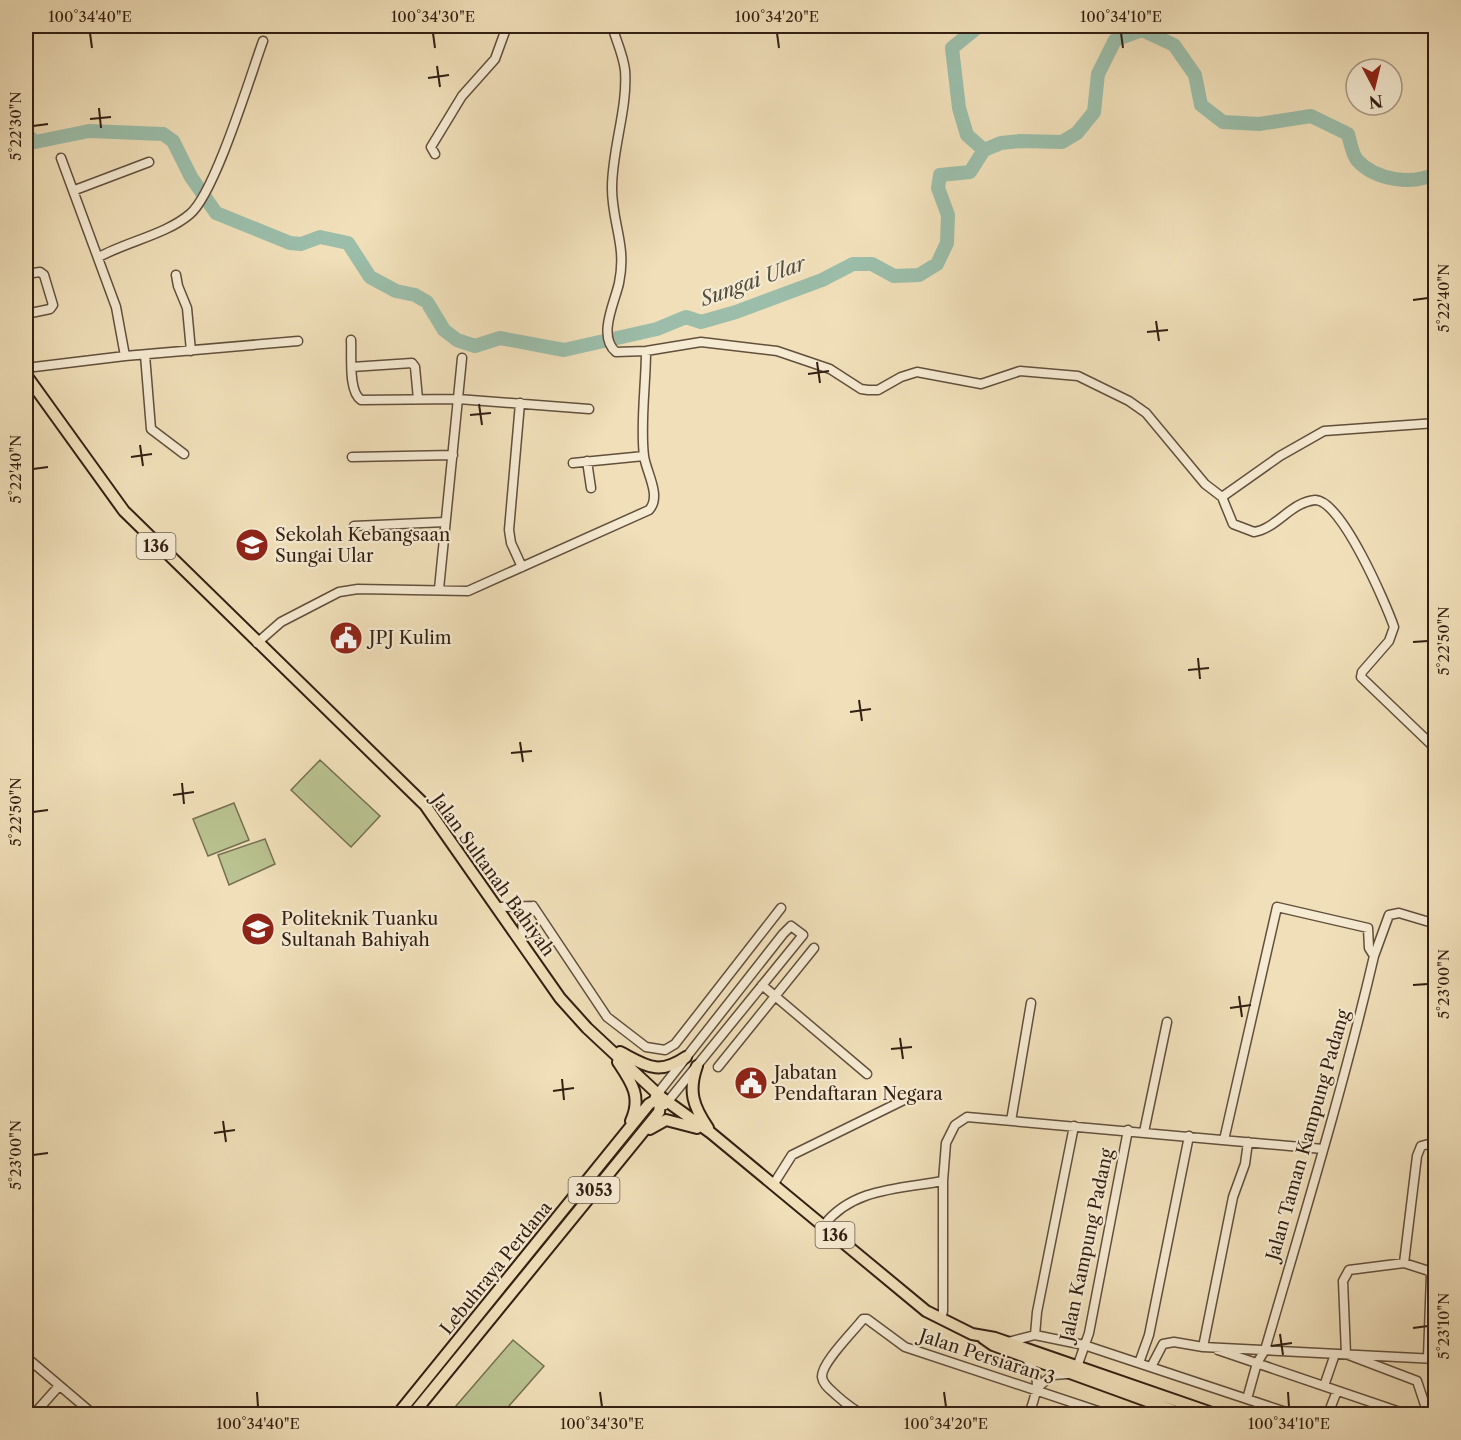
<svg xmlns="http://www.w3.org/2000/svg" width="1461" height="1440" viewBox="0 0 1461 1440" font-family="'Libre Caslon Text',serif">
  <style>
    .green { fill: #b9c290; stroke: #767051; stroke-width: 1.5 }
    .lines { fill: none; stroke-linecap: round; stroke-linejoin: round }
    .river { stroke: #9bbda9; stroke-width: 14 }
    .minor-casing { stroke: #624f3c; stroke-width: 11 }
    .major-casing { stroke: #321f12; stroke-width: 14 }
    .minor { stroke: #f5ead2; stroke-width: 8 }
    .major { stroke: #f0dfb9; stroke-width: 10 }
    .ticks { fill: none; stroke: #321f12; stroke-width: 2 }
    .labels { text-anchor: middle; stroke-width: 4.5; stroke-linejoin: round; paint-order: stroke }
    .shield { fill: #f5ead2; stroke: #6c5c4c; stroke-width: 1.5 }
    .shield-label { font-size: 16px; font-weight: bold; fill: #321f12 }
    .poi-label { font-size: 18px; fill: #321f12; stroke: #f5ead2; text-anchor: start }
    .street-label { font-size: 18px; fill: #321f12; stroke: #f5ead2 }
    .water-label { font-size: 20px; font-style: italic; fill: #524e3f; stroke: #f5ead2 }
    .neatline { fill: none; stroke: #321f12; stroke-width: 2 }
    .ticks-label { font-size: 15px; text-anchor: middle; fill: #321f12 }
  </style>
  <rect width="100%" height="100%" fill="#f0dfb9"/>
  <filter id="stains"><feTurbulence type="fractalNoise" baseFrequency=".00333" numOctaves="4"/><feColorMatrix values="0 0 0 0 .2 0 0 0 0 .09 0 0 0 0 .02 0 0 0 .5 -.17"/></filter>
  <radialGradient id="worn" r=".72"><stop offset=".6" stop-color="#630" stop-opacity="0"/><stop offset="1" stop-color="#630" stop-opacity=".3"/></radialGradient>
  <path class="green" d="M320,760l60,56 -29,31 -60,-57z
    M234,803l15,37 -41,16 -15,-37z
    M265,839l10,25 -46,21 -11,-30z
    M513,1340l31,26 -42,48h-53z"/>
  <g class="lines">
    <path class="river" d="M979,26l-27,22 7,60 8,27 17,15
      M26,134l9,8 54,-11 74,3 10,7 18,36 25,36 74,30 11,1 19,-7 28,6 22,34 26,14 19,4 12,7 17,28 13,10 18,6 25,-8 64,12 93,-21 29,-12 15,5 35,-10 86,-32 31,-16h19l22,12 25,-1 18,-11 10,-21 1,-28 -10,-27 2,-13 30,-3 14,-22
      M984,150l17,-7 19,-2 42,1 15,-9 17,-21 4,-38 17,-34 27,-10 32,15 21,30 6,30 22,17 36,2 52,-8 37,18c2,7 4,20 9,26 18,20 56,26 79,13"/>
    <defs>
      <path id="minor" d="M612,26c4,14 11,28 13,44 3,38 -13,79 -13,118 0,36 15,57 7,95 -4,19 -22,53 -3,69l30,-1 55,-9 76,9 53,18 31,20 7,1h10l23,-13 16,-5 64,12 39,-13 58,5 51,25 17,12 59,71 17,13 58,-41 44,-25 112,-8
        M435,154l-4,-7 31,-51 33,-37 12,-33
        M61,158l55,149 9,49
        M75,190l74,-28
        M99,257c27,-15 68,-23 91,-43 25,-21 60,-137 73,-173
        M26,274l14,-2 4,3 9,30 -3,4 -24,5
        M176,275l2,11 9,22 4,43
        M351,340c1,16 -3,51 10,60l97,-1 131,10
        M145,355l6,74 33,25
        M352,367l60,-4 3,4 3,32
        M26,368l99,-12 173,-15
        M520,403l-11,127 2,13 11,24
        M352,457l101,-2
        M587,461l4,27
        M573,463l71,-7
        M1222,497l11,27 21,8c22,-3 37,-30 61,-32 26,-1 71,104 79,127l-5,14 -27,31 -1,5 75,72
        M354,526l91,-4
        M439,589l23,-231
        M257,643l24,-21 58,-30 19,-3 110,2 181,-81c13,-14 -3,-38 -5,-54 -4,-32 2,-72 2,-105
        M533,906l74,111 39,30 19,3 10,-6 106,-136
        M498,907l35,-1 -10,8 -1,28
        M1374,956l15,-41 10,-2 37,11
        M762,985l105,89
        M718,1067l96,-119
        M655,1097l128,-163 8,-8 12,9 -138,170
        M1011,1121l20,-118
        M1074,1126l-37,186 -2,23 49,10 208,69
        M1144,1132l23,-110
        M1224,1140l53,-233 91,21 1,20 5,8c-31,133 -71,263 -109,394l-8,13 -10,36
        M773,1185l19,-30 112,-55
        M824,1225c29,-37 75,-36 119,-44
        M1404,1263l25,8 2,4 -3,82
        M941,1319l2,-8v-130l3,-38 9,-18 12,-8 356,32
        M1008,1342l27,-7
        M1203,1347l30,-150 12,-33 3,-22
        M1218,1350l188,64
        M26,1357l67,57
        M1026,1358c17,20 11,33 3,56
        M1139,1363l10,-28 40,-199
        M1077,1367l12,-34 39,-203
        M1151,1367l12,-23 11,-2 29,5 233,12
        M1436,1378v13
        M1039,1386l14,-11 14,-1
        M1324,1386l11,-32
        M34,1414l25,-28
        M863,1414c-10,-4 -18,-11 -27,-19 -5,-5 -13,-10 -14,-18 -1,-14 32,-46 41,-58h4l38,28 202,67
        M1328,1414l9,-23
        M1428,1414l-11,-33 -71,-27 -3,-73 6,-11 55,-7 13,-107 4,-10 15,-4"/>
      <path id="major" d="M26,375l98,136 301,294 135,193 27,30 74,69 50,36 215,178 46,23 23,4 220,76
        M620,1052c27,14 38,24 66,5
        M618,1062c14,21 24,35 13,59
        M697,1066c-9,25 -4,40 11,62
        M650,1129l16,-9 31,8
        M983,1338l10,7 190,69
        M398,1414l251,-310 12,-7
        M413,1414l246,-302 2,-15"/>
    </defs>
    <use href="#minor" class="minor-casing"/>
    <use href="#major" class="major-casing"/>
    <use href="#minor" class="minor"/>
    <use href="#major" class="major"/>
  </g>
  <path class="ticks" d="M90,33l2,15M433,33l2,15M777,33l2,15M1121,33l2,15M437,66l3,21M428,78l21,-3M99,108l2,20M90,119l21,-2M33,126l15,-2M1413,300l15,-2M1156,321l3,20M1147,332l21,-2M817,362l3,21M808,374l21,-3M479,404l3,21M470,415l21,-2M140,445l3,21M131,457l21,-3M33,469l15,-2M1413,642l15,-1M1198,658l2,21M1188,670l21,-2M859,700l3,21M850,712l21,-3M520,742l3,20M511,753l21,-2M182,783l2,21M173,795l21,-3M33,812l15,-2M1413,985l15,-1M1239,996l3,21M1230,1008l21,-3M900,1038l3,21M891,1049l21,-2M562,1079l2,21M553,1091l21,-3M223,1121l3,21M214,1133l21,-3M33,1155l15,-2M1413,1328l15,-2M1280,1334l3,21M1271,1346l21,-3M257,1392l1,15M600,1392l2,15M944,1392l2,15M1288,1392l1,15"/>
  <defs>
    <symbol id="school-disc" viewBox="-11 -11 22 22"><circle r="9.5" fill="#8f2418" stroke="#f5ead2"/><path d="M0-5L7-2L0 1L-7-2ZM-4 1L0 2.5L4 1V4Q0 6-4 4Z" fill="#fff"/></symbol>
    <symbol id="civic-disc" viewBox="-11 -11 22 22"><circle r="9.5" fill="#8f2418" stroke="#f5ead2"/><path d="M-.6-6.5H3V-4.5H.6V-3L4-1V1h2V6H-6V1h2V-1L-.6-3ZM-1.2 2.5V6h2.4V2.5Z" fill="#fff"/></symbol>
    <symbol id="university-disc" viewBox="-11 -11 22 22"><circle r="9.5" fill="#8f2418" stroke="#f5ead2"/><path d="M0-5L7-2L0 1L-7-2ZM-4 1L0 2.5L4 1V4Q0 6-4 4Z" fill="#fff"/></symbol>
  </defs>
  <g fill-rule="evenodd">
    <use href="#school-disc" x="233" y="526" width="38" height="38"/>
    <use href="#civic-disc" x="327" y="619" width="38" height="38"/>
    <use href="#university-disc" x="239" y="910" width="38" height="38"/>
    <use href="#civic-disc" x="732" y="1064" width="38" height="38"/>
  </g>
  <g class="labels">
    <g class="shield">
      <rect x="136.5" y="533" width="39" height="26" rx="4.5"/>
      <rect x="568.5" y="1177" width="51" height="26" rx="4.5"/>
      <rect x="815.5" y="1222" width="39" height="26" rx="4.5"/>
    </g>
    <g class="shield-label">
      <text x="156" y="552">136</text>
      <text x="594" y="1196">3053</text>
      <text x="835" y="1241">136</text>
    </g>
    <g class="poi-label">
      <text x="275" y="541">Sekolah Kebangsaan<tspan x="275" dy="21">Sungai Ular</tspan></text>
      <text x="369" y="644">JPJ Kulim</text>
      <text x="281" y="925">Politeknik Tuanku<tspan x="281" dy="21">Sultanah Bahiyah</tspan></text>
      <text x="774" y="1079">Jabatan<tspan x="774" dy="21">Pendaftaran Negara</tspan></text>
    </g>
    <g class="street-label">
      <text transform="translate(493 875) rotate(54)" y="6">Jalan Sultanah Bahiyah</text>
      <text transform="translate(1308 1135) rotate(-74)" y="6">Jalan Taman Kampung Padang</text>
      <text transform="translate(1087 1245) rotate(-78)" y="6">Jalan Kampung Padang</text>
      <text transform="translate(496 1268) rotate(-51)" y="6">Lebuhraya Perdana</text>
      <text transform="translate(987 1357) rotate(18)" y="6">Jalan Persiaran 3</text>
    </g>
    <g class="water-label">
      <text transform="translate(753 281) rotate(-20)" y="7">Sungai Ular</text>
    </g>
  </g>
  <rect width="1461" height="1440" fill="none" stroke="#f0dfb9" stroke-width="66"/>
  <g transform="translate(1374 87) rotate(173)"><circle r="28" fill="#f5ead2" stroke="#a79985" stroke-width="1.5"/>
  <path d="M0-4.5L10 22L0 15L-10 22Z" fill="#8f2418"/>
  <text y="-9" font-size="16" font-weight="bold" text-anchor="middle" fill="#321f12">N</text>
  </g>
  <rect x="33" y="33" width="1395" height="1374" class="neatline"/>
  <g class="ticks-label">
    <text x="90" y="22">100°34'40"E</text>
    <text x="433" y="22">100°34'30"E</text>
    <text x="777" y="22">100°34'20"E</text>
    <text x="1121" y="22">100°34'10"E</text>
    <text transform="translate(16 126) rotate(-90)" y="5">5°22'30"N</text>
    <text transform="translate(1444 298) rotate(-90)" y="5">5°22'40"N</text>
    <text transform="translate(16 469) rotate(-90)" y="5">5°22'40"N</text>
    <text transform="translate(1444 641) rotate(-90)" y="5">5°22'50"N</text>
    <text transform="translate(16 812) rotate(-90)" y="5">5°22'50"N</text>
    <text transform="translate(1444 984) rotate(-90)" y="5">5°23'00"N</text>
    <text transform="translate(16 1155) rotate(-90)" y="5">5°23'00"N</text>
    <text transform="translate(1444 1326) rotate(-90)" y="5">5°23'10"N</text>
    <text x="258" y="1429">100°34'40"E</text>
    <text x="602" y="1429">100°34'30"E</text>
    <text x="946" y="1429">100°34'20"E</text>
    <text x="1289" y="1429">100°34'10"E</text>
  </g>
  <rect width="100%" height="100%" filter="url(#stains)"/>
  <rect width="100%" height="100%" fill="url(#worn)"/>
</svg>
